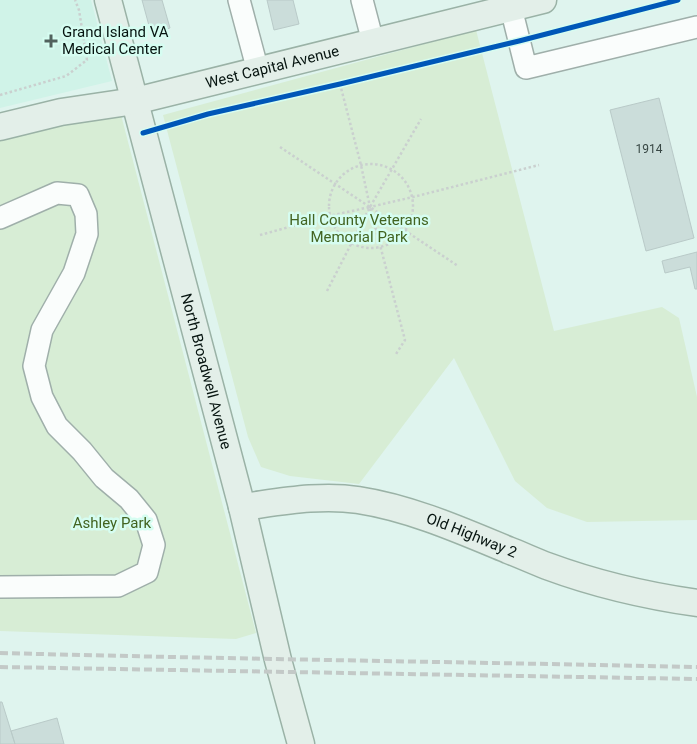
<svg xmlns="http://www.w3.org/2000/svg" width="697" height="744" viewBox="0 0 697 744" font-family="Roboto,sans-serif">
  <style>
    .built { fill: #d0f3e8 }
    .green { fill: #d7edd5 }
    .building { fill: #cbddda; stroke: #b9cac8 }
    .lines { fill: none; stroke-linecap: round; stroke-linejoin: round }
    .minor-casing { stroke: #9fafaa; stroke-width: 24 }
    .major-casing { stroke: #9ab2a6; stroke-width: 29 }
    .path { stroke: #cad0cf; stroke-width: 2.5; stroke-dasharray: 2.5 2.5; stroke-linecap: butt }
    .minor { stroke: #fafdfc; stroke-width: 21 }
    .major { stroke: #e3efe9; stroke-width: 26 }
    .rail { stroke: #c3c9c7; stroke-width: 4; stroke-dasharray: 8 4; stroke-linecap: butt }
    .cycleway-casing { stroke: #d6fdf1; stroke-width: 8 }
    .cycleway { stroke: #0057b8; stroke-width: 5 }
    .poi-dot { fill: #52625e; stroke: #d6fdf1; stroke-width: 2 }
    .labels { text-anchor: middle; stroke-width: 5; stroke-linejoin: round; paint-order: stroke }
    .number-label { font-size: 12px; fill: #384744 }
    .poi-label { font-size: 15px; fill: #061410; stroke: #d6fdf1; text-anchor: start }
    .street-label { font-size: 15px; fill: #061410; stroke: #d6fdf1 }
    .park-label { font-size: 15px; fill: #426320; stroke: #d6fdf1 }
  </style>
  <rect width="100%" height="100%" fill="#dff4ee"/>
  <path class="built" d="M0,0h91l21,81 -112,27z"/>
  <path class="green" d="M476,30l78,301 108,-24 17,11 18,79v123l-110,2 -40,-14 -32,-27 -61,-123 -95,126 -69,-8 -29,-9 -13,-30 -85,-322z
    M120,111l136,522 -20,6 -236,-8v-490z"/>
  <path class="building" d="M142,0h20l8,28 -19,5z
    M267,0h26l6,24 -25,6z
    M659,98l35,140 -48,13 -36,-141z
    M697,252v37h-2l-5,-22 -25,6 -3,-12z
    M0,702h2l13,42h-15z
    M57,718l7,26h-49l-4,-13z"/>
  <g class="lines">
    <defs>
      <path id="minor" d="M239,0l19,71
        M362,0l11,42
        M511,8l15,60 171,-41
        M0,218l57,-25 21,2 8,19 1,20 -13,39 -32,57 -8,36 8,31 15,29 25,25 22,27 25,21 17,21 8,25 -7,27 -29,14 -118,1"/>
      <g id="major">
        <path id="s1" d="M108,0l134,507 36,153 23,84"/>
        <path id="s2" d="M0,127l61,-15 74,-11 408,-101"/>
        <path id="s3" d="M242,507c38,-5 78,-13 116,-7 52,8 102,30 150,50 13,5 26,11 39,16 46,17 101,30 150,37"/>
      </g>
    </defs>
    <use href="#minor" class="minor-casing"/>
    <use href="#major" class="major-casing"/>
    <path class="path" d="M340,84l21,81 9,42 43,-10 126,-32
      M0,95l66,-19 21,-16 -8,-50 -4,-10
      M280,147l178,119
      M329 206a42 42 0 1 1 84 0a42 42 0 1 1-84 0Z
      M260,235l69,-19 41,-9 35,133 -9,14
      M327,291l43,-84 51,-88"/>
    <use href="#minor" class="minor"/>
    <use href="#major" class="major"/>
    <path class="rail" d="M0,653c232,6 465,9 697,14
      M0,667l697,12"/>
    <defs>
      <path id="cycleway" d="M143,133l65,-19 132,-30 179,-43 159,-41"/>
    </defs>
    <use href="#cycleway" class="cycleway-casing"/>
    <use href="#cycleway" class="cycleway"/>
  </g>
  <path class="poi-dot" d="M48.5 33.5h5v5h5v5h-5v5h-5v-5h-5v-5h5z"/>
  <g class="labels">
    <g class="number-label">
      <text x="649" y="153">1914</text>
    </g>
    <g class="poi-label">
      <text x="62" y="37">Grand Island VA<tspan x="62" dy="17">Medical Center</tspan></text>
    </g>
    <g class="street-label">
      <text dy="5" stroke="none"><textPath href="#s2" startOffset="279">West Capital Avenue</textPath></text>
      <text dy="5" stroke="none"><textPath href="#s1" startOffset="384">North Broadwell Avenue</textPath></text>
      <text dy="5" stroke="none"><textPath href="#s3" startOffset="236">Old Highway 2</textPath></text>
    </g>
    <g class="park-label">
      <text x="359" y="225">Hall County Veterans<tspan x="359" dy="17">Memorial Park</tspan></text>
      <text x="112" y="528">Ashley Park</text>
    </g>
  </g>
</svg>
